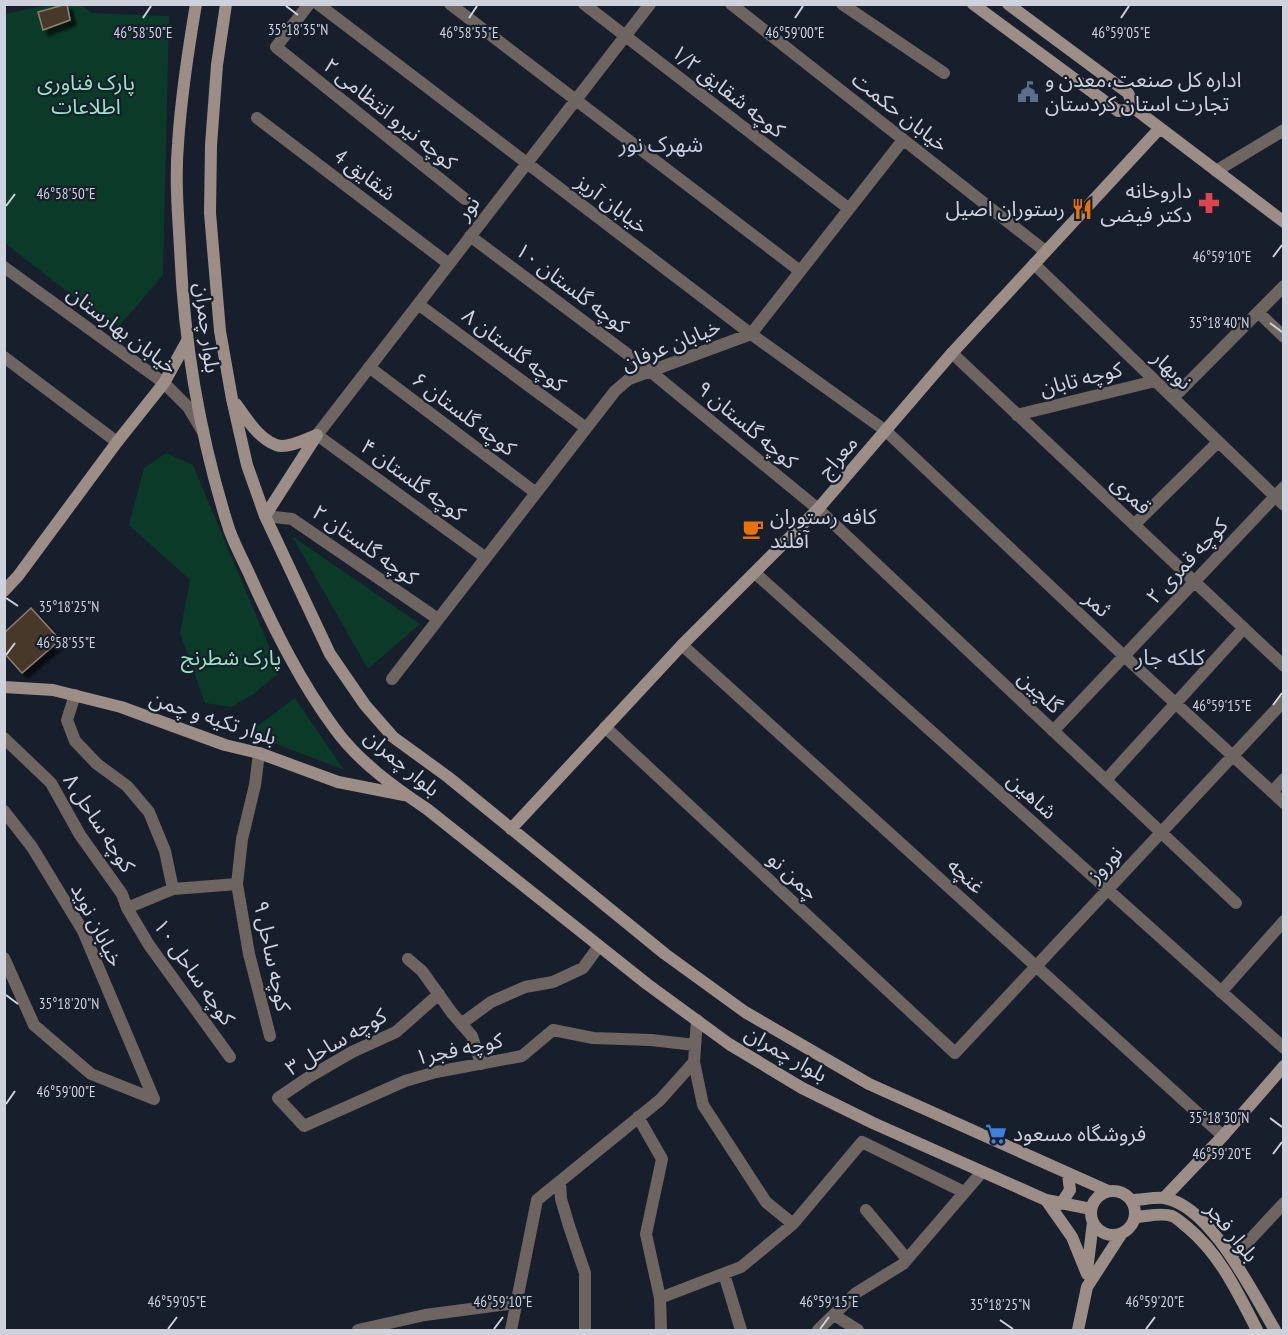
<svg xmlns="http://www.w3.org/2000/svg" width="1288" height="1335" viewBox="0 0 1288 1335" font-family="'PT Sans Narrow','Noto Sans Arabic',sans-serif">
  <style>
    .green { fill: #0b3a28 }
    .building { fill: #46392b; stroke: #8e7f6f; stroke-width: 1.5; filter: url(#shadow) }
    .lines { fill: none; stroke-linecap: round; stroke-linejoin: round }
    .street { stroke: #6e6561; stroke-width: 12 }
    .secondary { stroke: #9c8d87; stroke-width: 12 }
    .ticks { fill: none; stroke: #ced2dd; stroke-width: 2 }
    .labels { text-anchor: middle; stroke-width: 4.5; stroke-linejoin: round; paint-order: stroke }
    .poi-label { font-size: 21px; fill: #ced2dd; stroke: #171e2c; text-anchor: start }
    .park-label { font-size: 21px; fill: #96e7c1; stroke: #171e2c }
    .street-label { font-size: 21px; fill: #ced2dd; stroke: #171e2c }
    .neighbourhood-label { font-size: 22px; fill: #c1cade; stroke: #171e2c }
    .ticks-label { font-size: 15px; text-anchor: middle; fill: #ced2dd; stroke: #171e2c; stroke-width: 4.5; stroke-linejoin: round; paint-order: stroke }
  </style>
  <defs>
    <filter id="shadow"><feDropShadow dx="5.5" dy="5.5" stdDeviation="1.5" flood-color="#0009"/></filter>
  </defs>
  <rect width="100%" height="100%" fill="#171e2c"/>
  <path class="green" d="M80,4l12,9 77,3 -6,259 -47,55 -111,-87 -1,-229 45,-9z
    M166,453l27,12 87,207 -26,22 -23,13 -26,-4 -25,-70 10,-53 -61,-55 15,-57z
    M292,536l128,88 -52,45z
    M295,698l49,72 -96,-37z"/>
  <path class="building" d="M67,4l3,16 -27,10 -5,-18z
    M31,608l29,32 -38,33 -18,-20v-20z"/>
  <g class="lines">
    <path class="street" d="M309,4l-33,43 189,152
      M318,4l433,330 135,97 238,225 160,147
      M450,4l350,267
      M584,4l264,204
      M731,4l314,247
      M842,4l102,69
      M257,118l192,146
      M1216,171l68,-41
      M470,236l180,135 168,138 418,394
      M1034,264l250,241
      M4,267l160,116 24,24 15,25
      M418,304l168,124
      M1258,312l26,25
      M952,353l332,313
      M4,357l113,85
      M369,367l167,126
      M1173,398l111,-112
      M1017,415l138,-34
      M265,516l27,3 146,100
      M1134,525l84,-83
      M486,558l-169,-123 333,-431
      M755,573l529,475
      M682,645l541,491
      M392,679l223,-288 14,-12 122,-45 152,-194
      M75,695l-8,25 8,21 22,23 30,22 22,26 16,39 8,38
      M605,727l350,326 329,-352
      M1053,731l231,-244
      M4,738l47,45 29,52 42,59 5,14 22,37 81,112
      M259,753l-4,32 -13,54 -5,45 12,70 21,82
      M1106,780l138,-152
      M1272,792l12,-13
      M4,811l28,36 51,84 71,168
      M127,908l46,-19 64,-5
      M4,958l30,67 57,49 63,25
      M408,959l14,12 30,42 20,23 9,28
      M1221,992l63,-71
      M439,994l-43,38 -44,20 -43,25 -31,21 26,28 101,-45 31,-9 86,-16 31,-26 40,8 58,2 44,5
      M697,1020l-3,42 9,43 63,97 27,22
      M461,1024l30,-22 34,-15 28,-5 30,-14 16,-22
      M638,1117l24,42 -16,75 14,64 1,32
      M560,1182l1,17 8,27 16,47v57
      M866,1210l41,49
      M1231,1255l14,-10 39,-42
      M724,1274l17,56
      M660,1298l81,-31 52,-43 69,-82 102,50
      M834,1315l24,15
      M358,1330l67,-15 91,-12
      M511,1330l26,-130 123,-100 34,-38
      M818,1330l38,-37 47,-29 79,-92"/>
    <path class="secondary" d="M196,4c-8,47 -15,93 -18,140 -3,34 0,70 2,104 4,95 20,190 49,281 6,17 15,33 22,49 24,53 50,105 84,151 23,32 59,58 92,80l220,175 82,60 73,44 71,35 173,77 45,9
      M226,4l-9,61 -6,80 -1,68 10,118 12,68 15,66 18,51 65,138 35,51 28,32 55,40 217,177 80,58 124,72 239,107
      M973,4l145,107 17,-2
      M1008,4l120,89 7,16 149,113
      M236,404c10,14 22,34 40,41 12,4 30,-6 41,-10
      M265,516l52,-81
      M4,591l14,-15 99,-134 47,-59 23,-42
      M4,687l49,3 68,17 104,38 34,8 79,29 66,13
      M511,829l171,-184 136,-136 134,-156 208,-225
      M1091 1213a22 22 0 1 1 44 0a22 22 0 1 1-44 0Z
      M1164,1198l59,-62 61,-70
      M1046,1200l26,37 15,37
      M1131,1200c10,0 23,-3 33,-2 47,8 88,94 111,132
      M1061,1204l9,-14 -2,-16
      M1135,1217c11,0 25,-5 37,-1 5,2 10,7 15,11 33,27 51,66 70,103
      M1087,1271l6,-49
      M1078,1330l9,-43 35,-54"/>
  </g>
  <path class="ticks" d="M286,6l12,9M143,18l8,-12M469,18l8,-12M795,18l8,-12M1121,18l8,-12M6,206l9,-12M1273,257l9,-12M1270,323l12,9M6,598l12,8M6,655l9,-12M1273,705l9,-12M6,995l12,9M6,1104l9,-13M1270,1118l12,9M1273,1154l9,-12M1000,1320l13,9M168,1329l9,-12M494,1329l9,-12M820,1329l9,-12M1146,1329l9,-12"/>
  <defs>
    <symbol id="civic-bare" viewBox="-9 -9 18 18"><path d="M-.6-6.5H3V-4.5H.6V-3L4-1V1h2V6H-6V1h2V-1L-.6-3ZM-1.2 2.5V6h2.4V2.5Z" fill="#5c6f8a" stroke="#171e2c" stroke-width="2.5" paint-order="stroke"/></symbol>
    <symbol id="pharmacy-bare" viewBox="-9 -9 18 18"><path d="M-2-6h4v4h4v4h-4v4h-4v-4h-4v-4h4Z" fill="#e0444e" stroke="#171e2c" stroke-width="2.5" paint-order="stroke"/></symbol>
    <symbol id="restaurant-bare" viewBox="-9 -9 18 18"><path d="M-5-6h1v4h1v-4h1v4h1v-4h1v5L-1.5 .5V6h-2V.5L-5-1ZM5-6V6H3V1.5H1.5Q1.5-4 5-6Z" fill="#e8710a" stroke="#171e2c" stroke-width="2.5" paint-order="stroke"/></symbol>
    <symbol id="cafe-bare" viewBox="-9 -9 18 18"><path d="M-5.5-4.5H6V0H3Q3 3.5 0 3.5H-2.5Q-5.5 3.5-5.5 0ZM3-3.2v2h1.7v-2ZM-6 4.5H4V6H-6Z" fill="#e8710a" stroke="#171e2c" stroke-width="2.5" paint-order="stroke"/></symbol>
    <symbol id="supermarket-bare" viewBox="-9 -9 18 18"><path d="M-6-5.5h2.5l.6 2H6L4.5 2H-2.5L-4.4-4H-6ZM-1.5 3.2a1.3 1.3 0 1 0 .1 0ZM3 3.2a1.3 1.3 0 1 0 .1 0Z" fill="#3f7fe0" stroke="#171e2c" stroke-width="2.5" paint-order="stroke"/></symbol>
  </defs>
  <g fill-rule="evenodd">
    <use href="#civic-bare" x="1013" y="77" width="30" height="30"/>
    <use href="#pharmacy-bare" x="1194" y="188" width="30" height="30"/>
    <use href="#restaurant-bare" x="1067" y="194" width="30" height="30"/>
    <use href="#cafe-bare" x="738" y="514" width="30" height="30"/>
    <use href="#supermarket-bare" x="981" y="1119" width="30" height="30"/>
  </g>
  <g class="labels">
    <g class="poi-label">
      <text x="1045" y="87">اداره کل صنعت،معدن و<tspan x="1045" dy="24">تجارت استان کردستان</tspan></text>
      <text x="1192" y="198" text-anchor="end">داروخانه<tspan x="1192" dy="24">دکتر فیضی</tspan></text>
      <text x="1065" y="216" text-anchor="end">رستوران اصیل</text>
      <text x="770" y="524">کافه رستوران<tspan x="770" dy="24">آفلند</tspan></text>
      <text x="1013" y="1141">فروشگاه مسعود</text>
    </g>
    <g class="park-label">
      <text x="86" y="90">پارک فناوری<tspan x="86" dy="24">اطلاعات</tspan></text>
      <text x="231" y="665">پارک شطرنج</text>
    </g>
    <g class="street-label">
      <text transform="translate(728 91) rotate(38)" y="7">کوچه شقایق ۱/۲</text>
      <text transform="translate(900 112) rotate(38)" y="7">خیابان حکمت</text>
      <text transform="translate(390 114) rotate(39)" y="7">کوچه نیرو انتظامی ۲</text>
      <text transform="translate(365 175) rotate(37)" y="7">شقایق 4</text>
      <text transform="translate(612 204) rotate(37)" y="7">خیابان آریز</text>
      <text transform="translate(468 208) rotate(-52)" y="7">نور</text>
      <text transform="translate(572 288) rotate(37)" y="7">کوچه گلستان ۱۰</text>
      <text transform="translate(207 328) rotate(83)" y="7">بلوار چمران</text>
      <text transform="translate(122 330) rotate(37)" y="7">خیابان بهارستان</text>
      <text transform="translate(671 345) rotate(-22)" y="7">خیابان عرفان</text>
      <text transform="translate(514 350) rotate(37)" y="7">کوچه گلستان ۸</text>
      <text transform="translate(1172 370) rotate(44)" y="7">نوبهار</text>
      <text transform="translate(1081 379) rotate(-14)" y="7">کوچه تابان</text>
      <text transform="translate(464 414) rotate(37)" y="7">کوچه گلستان ۶</text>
      <text transform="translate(747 425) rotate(40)" y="7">کوچه گلستان ۹</text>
      <text transform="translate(838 457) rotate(-49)" y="7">معراج</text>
      <text transform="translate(413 480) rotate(36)" y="7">کوچه گلستان ۴</text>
      <text transform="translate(1131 495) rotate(43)" y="7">قمری</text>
      <text transform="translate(365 545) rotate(35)" y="7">کوچه گلستان ۲</text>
      <text transform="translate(1187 561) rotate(-47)" y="7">کوچه قمری ۲</text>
      <text transform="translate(1097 604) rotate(43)" y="7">ثمر</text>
      <text transform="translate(1040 692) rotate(43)" y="7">گلچین</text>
      <text transform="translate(213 718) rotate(18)" y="7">بلوار تکیه و چمن</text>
      <text transform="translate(402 763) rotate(40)" y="7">بلوار چمران</text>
      <text transform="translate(1032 796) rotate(42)" y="7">شاهین</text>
      <text transform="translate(99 823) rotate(57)" y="7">کوچه ساحل ۸</text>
      <text transform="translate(1105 864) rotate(-47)" y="7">نوروز</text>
      <text transform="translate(793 876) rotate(43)" y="7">چمن نو</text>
      <text transform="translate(966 876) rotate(42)" y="7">غنچه</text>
      <text transform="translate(97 925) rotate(63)" y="7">خیابان نوید</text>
      <text transform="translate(272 956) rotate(78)" y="7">کوچه ساحل ۹</text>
      <text transform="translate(194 972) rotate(55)" y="7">کوچه ساحل ۱۰</text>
      <text transform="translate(336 1042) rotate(-30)" y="7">کوچه ساحل ۳</text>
      <text transform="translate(459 1049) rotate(-12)" y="7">کوچه فجر۱</text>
      <text transform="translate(786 1054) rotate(30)" y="7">بلوار چمران</text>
      <text transform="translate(1232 1232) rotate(51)" y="7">بلوار فجر</text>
    </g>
    <g class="neighbourhood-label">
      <text x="661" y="152">شهرک نور</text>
      <text x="1170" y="665">کلکه جار</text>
    </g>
  </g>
  <g class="ticks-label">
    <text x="298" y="35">35°18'35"N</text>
    <text x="143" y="38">46°58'50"E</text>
    <text x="469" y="38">46°58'55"E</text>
    <text x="1121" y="38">46°59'05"E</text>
    <text x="795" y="38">46°59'00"E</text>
    <text x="66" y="199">46°58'50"E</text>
    <text x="1222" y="262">46°59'10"E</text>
    <text x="1219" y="328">35°18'40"N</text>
    <text x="69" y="612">35°18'25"N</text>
    <text x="66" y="648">46°58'55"E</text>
    <text x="1222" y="711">46°59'15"E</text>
    <text x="69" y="1009">35°18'20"N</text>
    <text x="66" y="1097">46°59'00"E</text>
    <text x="1219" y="1123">35°18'30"N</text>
    <text x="1222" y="1159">46°59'20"E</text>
    <text x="177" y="1307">46°59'05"E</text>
    <text x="503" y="1307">46°59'10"E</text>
    <text x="829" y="1307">46°59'15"E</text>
    <text x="1155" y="1307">46°59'20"E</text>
    <text x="1000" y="1310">35°18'25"N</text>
  </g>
  <rect width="1288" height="1335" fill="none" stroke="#ced2dd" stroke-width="12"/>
</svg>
